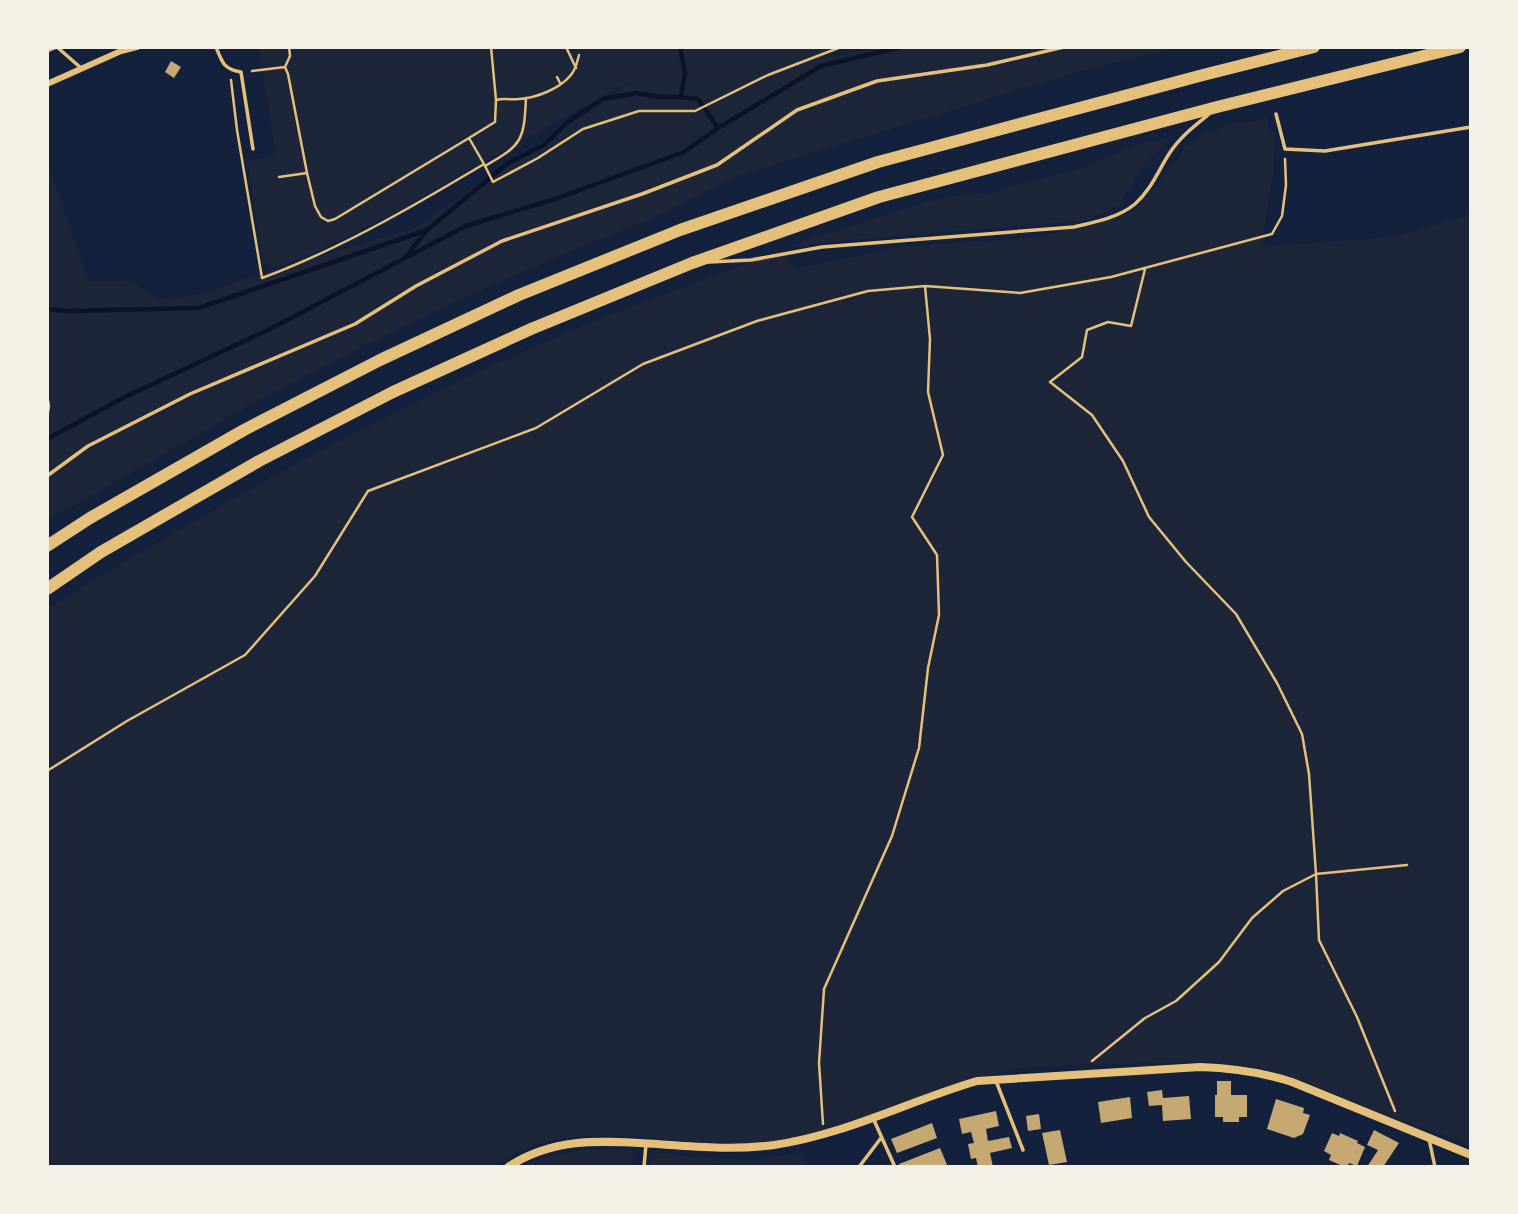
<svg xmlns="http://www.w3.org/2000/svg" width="1518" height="1214" viewBox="0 0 1518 1214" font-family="Roboto,sans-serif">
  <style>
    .green { fill: #1d2539 }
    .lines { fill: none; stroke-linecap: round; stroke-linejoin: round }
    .stream { stroke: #0b132b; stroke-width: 4.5 }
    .building { fill: #c6a872 }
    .path { stroke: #e5c07b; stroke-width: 2.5 }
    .service { stroke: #e5c07b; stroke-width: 3.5 }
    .minor { stroke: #e5c07b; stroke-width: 6 }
    .tertiary { stroke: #e5c07b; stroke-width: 8 }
    .motorway { stroke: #e5c07b; stroke-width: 12 }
  </style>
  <rect width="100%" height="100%" fill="#14213d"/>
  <path class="green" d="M259,47h569l6,9 44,-9h300l-104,26 -343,105 -86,44 -69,27 -100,43 -117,56 -106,55 -206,118v-361l41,122 42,-1 28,19 49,-7 45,-17 163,-48 229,-154 -161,88 -89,52 -76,37 -37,15 -18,-2 -15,-103 28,-5z
    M1268,118l1,13 6,1 -2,40 -12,75 134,-10 76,-23v931l-93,-33 -77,-32 -32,-9 -28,-6 -40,-3 -166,4c-91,12 -171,63 -261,77 -12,2 -25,1 -37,1 -83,0 -170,-30 -244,23h-446v-558c51,-33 103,-62 155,-92 99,-57 200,-111 305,-158 90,-41 183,-74 275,-109l13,19 90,-18v-3l153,-11 95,-25 46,-55 5,-10 20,-13 12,-3 14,-9 10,2z
    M1169,138l-1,4 -22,21 -28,43 -30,14 -241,20 -57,8 16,-8 119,-38 32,-7 31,-2 87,-23 64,-26z
    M605,1149l29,1 -3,17h-111c27,-13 56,-18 85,-18z
    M662,1153l43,5 48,2 49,-7 5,14h-17l-3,-2 -5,2h-60l-2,-3 -11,3h-59c1,-8 3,-13 12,-14z"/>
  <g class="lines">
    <path class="stream" d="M680,47l5,26 -4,24 17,2 20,29
      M405,258l22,-28 81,-67 36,-18 26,-25 33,-21 34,-6 22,4h22
      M47,309l20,2 132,-3 228,-78
      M47,439l76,-41 149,-70 194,-102 89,-27 129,-47 34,-24 103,-62 80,-19"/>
  </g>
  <path class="building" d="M171,61l10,6 -7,11 -9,-6z
    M1217,1081h14v14h16v22h-8v5h-16v-5h-8v-22h2z
    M1162,1090l1,8 26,-2 2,23 -28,2 -1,-16 -13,1 -2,-14z
    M1130,1097l2,21 -31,5 -3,-21z
    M1276,1099l28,9 -1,5 7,2 -7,19 -9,4 -27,-9z
    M996,1111l3,15 -13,3 2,12 21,-4 3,11 -22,5 3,14h-15l-2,-9 -5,1 -3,-15 6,-1 -3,-11 -9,2 -3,-15z
    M1039,1114l2,15 -13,2 -2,-15z
    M932,1123l5,15 -40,15 -6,-14z
    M1060,1130l7,32 -18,3 -7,-32z
    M1374,1130l25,13 -16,24h-16l11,-17 -11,-5z
    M1332,1133l7,3 1,-3 18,8 -1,2 8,4 -8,19 -8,-3 -2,4h-2l-16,-7 2,-5 -7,-4z
    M940,1148l8,19h-48l-1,-3z"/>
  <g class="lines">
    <path class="path" d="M566,47l10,21
      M285,67l5,-11 -1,-9
      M252,71l33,-4 3,7 19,99 8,33 6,11 7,4 7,-2 134,-81 15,26
      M557,77l3,6
      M231,80l6,50 25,148c78,-29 150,-71 222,-114l9,18 45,-24 45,-29 56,-18h56l73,-36 73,-28
      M496,100c8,-2 15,0 23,-1 17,-1 40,-10 51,-23 6,-6 7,-14 9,-21
      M469,138l26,-16 1,-22 -5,-53
      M485,166c37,-21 39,-25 41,-68
      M279,177l28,-4
      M1145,269l-14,57 -23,-4 -21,8 -5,27 -32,25 42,33 31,46 26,56 37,45 50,52 41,69 25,51 7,40 7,100 3,66 38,77 38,94
      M47,395l2,11 -2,13
      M47,771l80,-50 118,-66 70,-79 53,-85 168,-63 107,-64 114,-43 111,-30 57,-5 95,7 91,-16 161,-43 10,-18 4,-31 -1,-26
      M1092,1061l53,-43 31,-17 43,-39 33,-44 31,-27 33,-17 91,-9
      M823,1124l-4,-61 5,-74 68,-153 27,-88 9,-80 11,-53 -2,-60 -25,-38 31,-62 -15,-63 2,-53 -5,-53"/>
    <path class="service" d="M57,47l24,21
      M216,47c6,16 8,22 25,25l12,77
      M47,51l10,-4
      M1276,114l9,35 40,2 146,-24
      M709,262l42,-2 71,-13 252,-20c21,-5 44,-9 61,-23 16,-14 23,-33 34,-50 10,-16 24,-27 39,-39
      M47,476l41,-30 102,-52 165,-70 61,-38 86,-45 140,-47 75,-29 80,-55 80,-29 110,-16 77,-18
      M996,1081l27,69
      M873,1118l22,49
      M1429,1139l6,28
      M644,1167l2,-23
      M859,1167l22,-29"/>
    <path class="minor" d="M47,84l74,-33 16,-4"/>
    <path class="tertiary" d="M508,1167c47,-31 95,-26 149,-23 38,3 79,6 117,1 70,-10 135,-44 203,-64l223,-14c32,1 61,5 92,15l179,73"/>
    <path class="motorway" d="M47,546l43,-28 154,-88 136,-70 139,-65 161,-65 198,-68 325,-87 111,-28
      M47,589l54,-37 158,-91 134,-69 138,-63 161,-66 187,-66 338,-90 243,-60"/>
  </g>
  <rect width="1518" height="1214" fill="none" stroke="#f6f1e7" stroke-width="98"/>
</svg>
